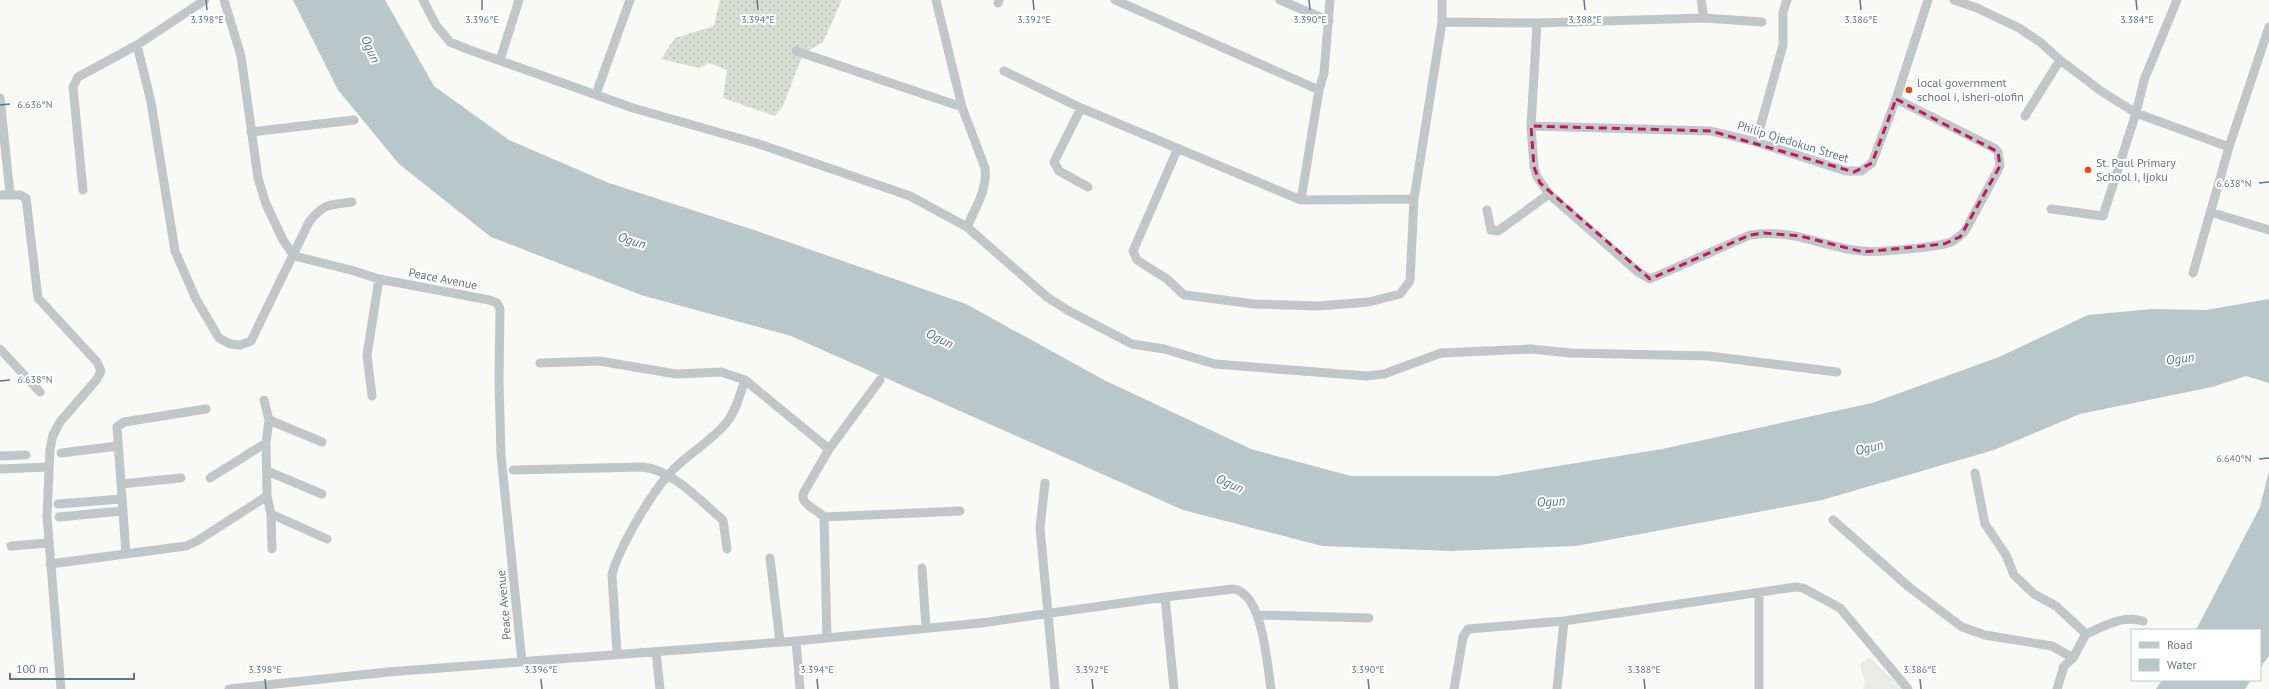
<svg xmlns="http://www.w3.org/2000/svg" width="2269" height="689" viewBox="0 0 2269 689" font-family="'PT Sans',sans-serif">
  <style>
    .built { fill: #eaeae9 }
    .grass { fill: url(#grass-dots) }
    .water { fill: #b8c7ca }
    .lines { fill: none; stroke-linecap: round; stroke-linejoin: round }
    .street { stroke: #c1c6ca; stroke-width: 9 }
    .marked { fill: none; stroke: #c2185b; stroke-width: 3; stroke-dasharray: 8 5; stroke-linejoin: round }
    .ticks { fill: none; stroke: #627683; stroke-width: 1.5 }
    .poi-dot { fill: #ee4421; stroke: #fff; stroke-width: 1.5 }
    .labels { text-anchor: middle; stroke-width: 4; stroke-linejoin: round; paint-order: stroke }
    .poi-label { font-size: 12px; fill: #627683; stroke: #fff; text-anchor: start }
    .street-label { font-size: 12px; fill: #627683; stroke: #fff }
    .water-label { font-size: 13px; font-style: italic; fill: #5d767d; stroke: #fff }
    .ticks-label { font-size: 10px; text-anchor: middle; fill: #627683; stroke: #fff; stroke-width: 4; stroke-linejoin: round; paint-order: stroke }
  </style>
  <defs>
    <pattern id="grass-dots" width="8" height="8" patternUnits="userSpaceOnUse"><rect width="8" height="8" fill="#d9ded5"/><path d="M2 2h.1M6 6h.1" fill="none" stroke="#b3b9b2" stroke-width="1.8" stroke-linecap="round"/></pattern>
  </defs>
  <rect width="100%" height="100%" fill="#f9f9f6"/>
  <path class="built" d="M1869,657l34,32h-40l2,-7 -5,-17z"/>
  <path class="grass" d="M720,0h122l-19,42 -20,12 -20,52 -8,10 -52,-18 4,-28 -18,-7 -10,5 -38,-9 14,-21 39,-12z"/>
  <path class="water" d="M293,0h92l49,86 75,54 100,43 148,48 209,73 138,76 147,69 100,27h146l165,-27 210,-46 127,-46 89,-42 64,-6 54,1 63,-11v84l-23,-7 -34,11 -132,27 -86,36 -172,50 -246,46 -125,5 -129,-5 -139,-36 -392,-174 -150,-41 -150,-58 -92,-73 -61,-74z
    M2269,471v185l-9,12v-38h-64l64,-123z
    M2162,680h89l-6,9h-89z"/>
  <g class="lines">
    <path class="street" d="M224,0l17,56 17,122 8,26 17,36 11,16 57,14 28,9 110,21 8,3 3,6 -1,72 2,74 21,207
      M423,0l13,25 14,17 17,7 166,59 126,36 151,52 57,31 80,70 22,14 63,33 32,5 51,15 151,12 18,-2 57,-21 90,-4 40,4 138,3 128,16
      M936,0l26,107 23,61c3,21 -10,40 -18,59
      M1115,0l204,90
      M1280,0l49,21
      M1701,0l3,18
      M1954,0l23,8 42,20 21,14 20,18 41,31 35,22 93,34
      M998,3l1,-3
      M1442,22l95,1 167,-5 58,4
      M1537,23l-6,103 3,41 3,10 12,17 89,78 12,7 100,-44c46,-7 70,12 112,16 14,2 76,-4 89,-9 6,-3 10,-7 14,-11l35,-65 -2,-14 -4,-4 -98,-49
      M137,45l14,57 24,149 21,48 23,39 11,6 10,1 11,-4 58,-119c15,-19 20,-17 43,-20
      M796,51l166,56
      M500,60l19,-60
      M1004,71l77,37 220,92 113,-1
      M596,94l34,-94
      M0,98l10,96
      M1081,108l-27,54 5,9 29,16
      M2025,116l35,-56
      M1531,126l180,5 45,11 90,29h15l11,-8 24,-64 32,-99
      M251,132l103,-12
      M1756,142l27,-97v-33l4,-12
      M1178,148l-45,103 4,9 30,19 17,16 9,1 61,8 64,2 51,-4 31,-8 10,-13 4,-82 28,-177v-22
      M83,190l-10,-103 5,-10 59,-32 68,-45
      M0,195h20l6,3 12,100 59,64 4,9 -4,8 -37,43 -7,13 -3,14 -3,67 14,173
      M1301,200l18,-110 5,-17 6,-73
      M2051,209l52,7 33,-103 8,-33 33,-80
      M1487,210l4,20 7,1 51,-37
      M2210,212l59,18
      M2193,273l36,-126 40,-120
      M0,349l40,43
      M540,363l59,-2 77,13 45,-2 24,8 84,69
      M372,396l-5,-41 12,-76
      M264,400l5,20 -3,23 1,53 4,18 1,35
      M269,420l53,22
      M61,453l57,-7
      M0,456l26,-1
      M0,469l48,-2
      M513,470l129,-3c30,2 58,34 81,53l4,29
      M267,471l55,23
      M1975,473l10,51 21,31 8,20 20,19 22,12 30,28 -13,24 -9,8 -7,23
      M210,478l56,-35
      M1045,483l-5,45 15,161
      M121,484l60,-6
      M58,504l63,-5
      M271,514l56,25
      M59,517l63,-6
      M824,517l136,-6
      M1833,520l76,67 53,40 23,8 67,11 21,12
      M11,546l37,-3
      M126,554l-9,-127 7,-5 82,-13
      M770,558l10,84
      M50,564l136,-18 11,-5 70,-45
      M922,568l4,60
      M1165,597l68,-8c30,3 34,76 38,100
      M1258,615l111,3
      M2086,634c19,-8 35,-19 57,-13
      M827,638l-3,-121c-7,-8 -23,-12 -21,-23l26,-45 51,-69
      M796,641l4,48
      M656,652l4,37
      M617,654l-5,-79c6,-26 38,-79 56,-100 17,-20 42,-32 59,-53 9,-11 13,-28 18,-42
      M229,689l159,-17 408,-31 185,-18 184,-26 9,92
      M1454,689l9,-52 5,-8 96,-8 231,-34 8,1 37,20 68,81
      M1557,689l7,-68
      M1759,689v-96"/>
  </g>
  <path class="marked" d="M1896,99l102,53 2,14 -40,71 -16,7 -81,8 -63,-16 -36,-3 -14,2 -100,44 -110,-96 -6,-16 -3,-41 180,5 143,41 18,-9z"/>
  <path class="ticks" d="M206,0l1,10M482,0v10M757,0l1,10M1033,0l1,10M1309,0l1,10M1584,0l1,10M1860,0l1,10M2136,0l1,10M0,105l10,-1M2259,183l10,-1M0,381l10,-1M2259,459l10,-1M265,679l1,10M541,679l1,10M817,679l1,10M1092,679l1,10M1368,679l1,10M1644,679l1,10M1920,679l1,10"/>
  <g class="poi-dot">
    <circle cx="1909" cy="90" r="4"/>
    <circle cx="2088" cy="170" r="4"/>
  </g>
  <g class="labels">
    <g class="poi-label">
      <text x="1917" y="87">local government<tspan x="1917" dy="14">school i, isheri-olofin</tspan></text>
      <text x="2096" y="167">St. Paul Primary<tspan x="2096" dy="14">School I, Ijoku</tspan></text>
    </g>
    <g class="street-label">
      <text transform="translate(1793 142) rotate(17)" y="4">Philip Ojedokun Street</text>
      <text transform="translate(443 279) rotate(11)" y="4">Peace Avenue</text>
      <text transform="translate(504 605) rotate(-95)" y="4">Peace Avenue</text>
    </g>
    <g class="water-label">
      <text transform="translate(371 49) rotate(66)" y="5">Ogun</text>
      <text transform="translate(632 240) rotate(17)" y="5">Ogun</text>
      <text transform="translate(940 338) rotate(26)" y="5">Ogun</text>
      <text transform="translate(2180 358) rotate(-7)" y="5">Ogun</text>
      <text transform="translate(1869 447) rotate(-14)" y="5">Ogun</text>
      <text transform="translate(1230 483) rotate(24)" y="5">Ogun</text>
      <text transform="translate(1551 501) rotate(-3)" y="5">Ogun</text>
    </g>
  </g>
  <g class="ticks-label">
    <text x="207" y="23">3.398°E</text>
    <text x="482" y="23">3.396°E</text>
    <text x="758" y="23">3.394°E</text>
    <text x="1034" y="23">3.392°E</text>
    <text x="1310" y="23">3.390°E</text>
    <text x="1585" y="23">3.388°E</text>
    <text x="1861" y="23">3.386°E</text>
    <text x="2137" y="23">3.384°E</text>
    <text x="35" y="108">6.636°N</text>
    <text x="2234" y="187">6.638°N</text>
    <text x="35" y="383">6.638°N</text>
    <text x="2234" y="462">6.640°N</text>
    <text x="265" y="673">3.398°E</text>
    <text x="541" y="673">3.396°E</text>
    <text x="817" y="673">3.394°E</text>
    <text x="1092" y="673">3.392°E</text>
    <text x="1368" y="673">3.390°E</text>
    <text x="1644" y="673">3.388°E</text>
    <text x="1920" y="673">3.386°E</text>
  </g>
  <rect x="2131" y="629" width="130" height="52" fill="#ffffff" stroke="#c0c8cd"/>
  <rect x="2139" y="642" width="20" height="6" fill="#c1c6ca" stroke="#c0c8cd"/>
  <text x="2167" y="649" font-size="12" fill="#627683">Road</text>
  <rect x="2139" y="659" width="20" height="12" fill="#b8c7ca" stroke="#c0c8cd"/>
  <text x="2167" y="669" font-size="12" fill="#627683">Water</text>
  <path d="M10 673v6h124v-6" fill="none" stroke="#627683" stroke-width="2"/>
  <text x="16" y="673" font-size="12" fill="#627683" stroke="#ffffff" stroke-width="3" paint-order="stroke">100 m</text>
</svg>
